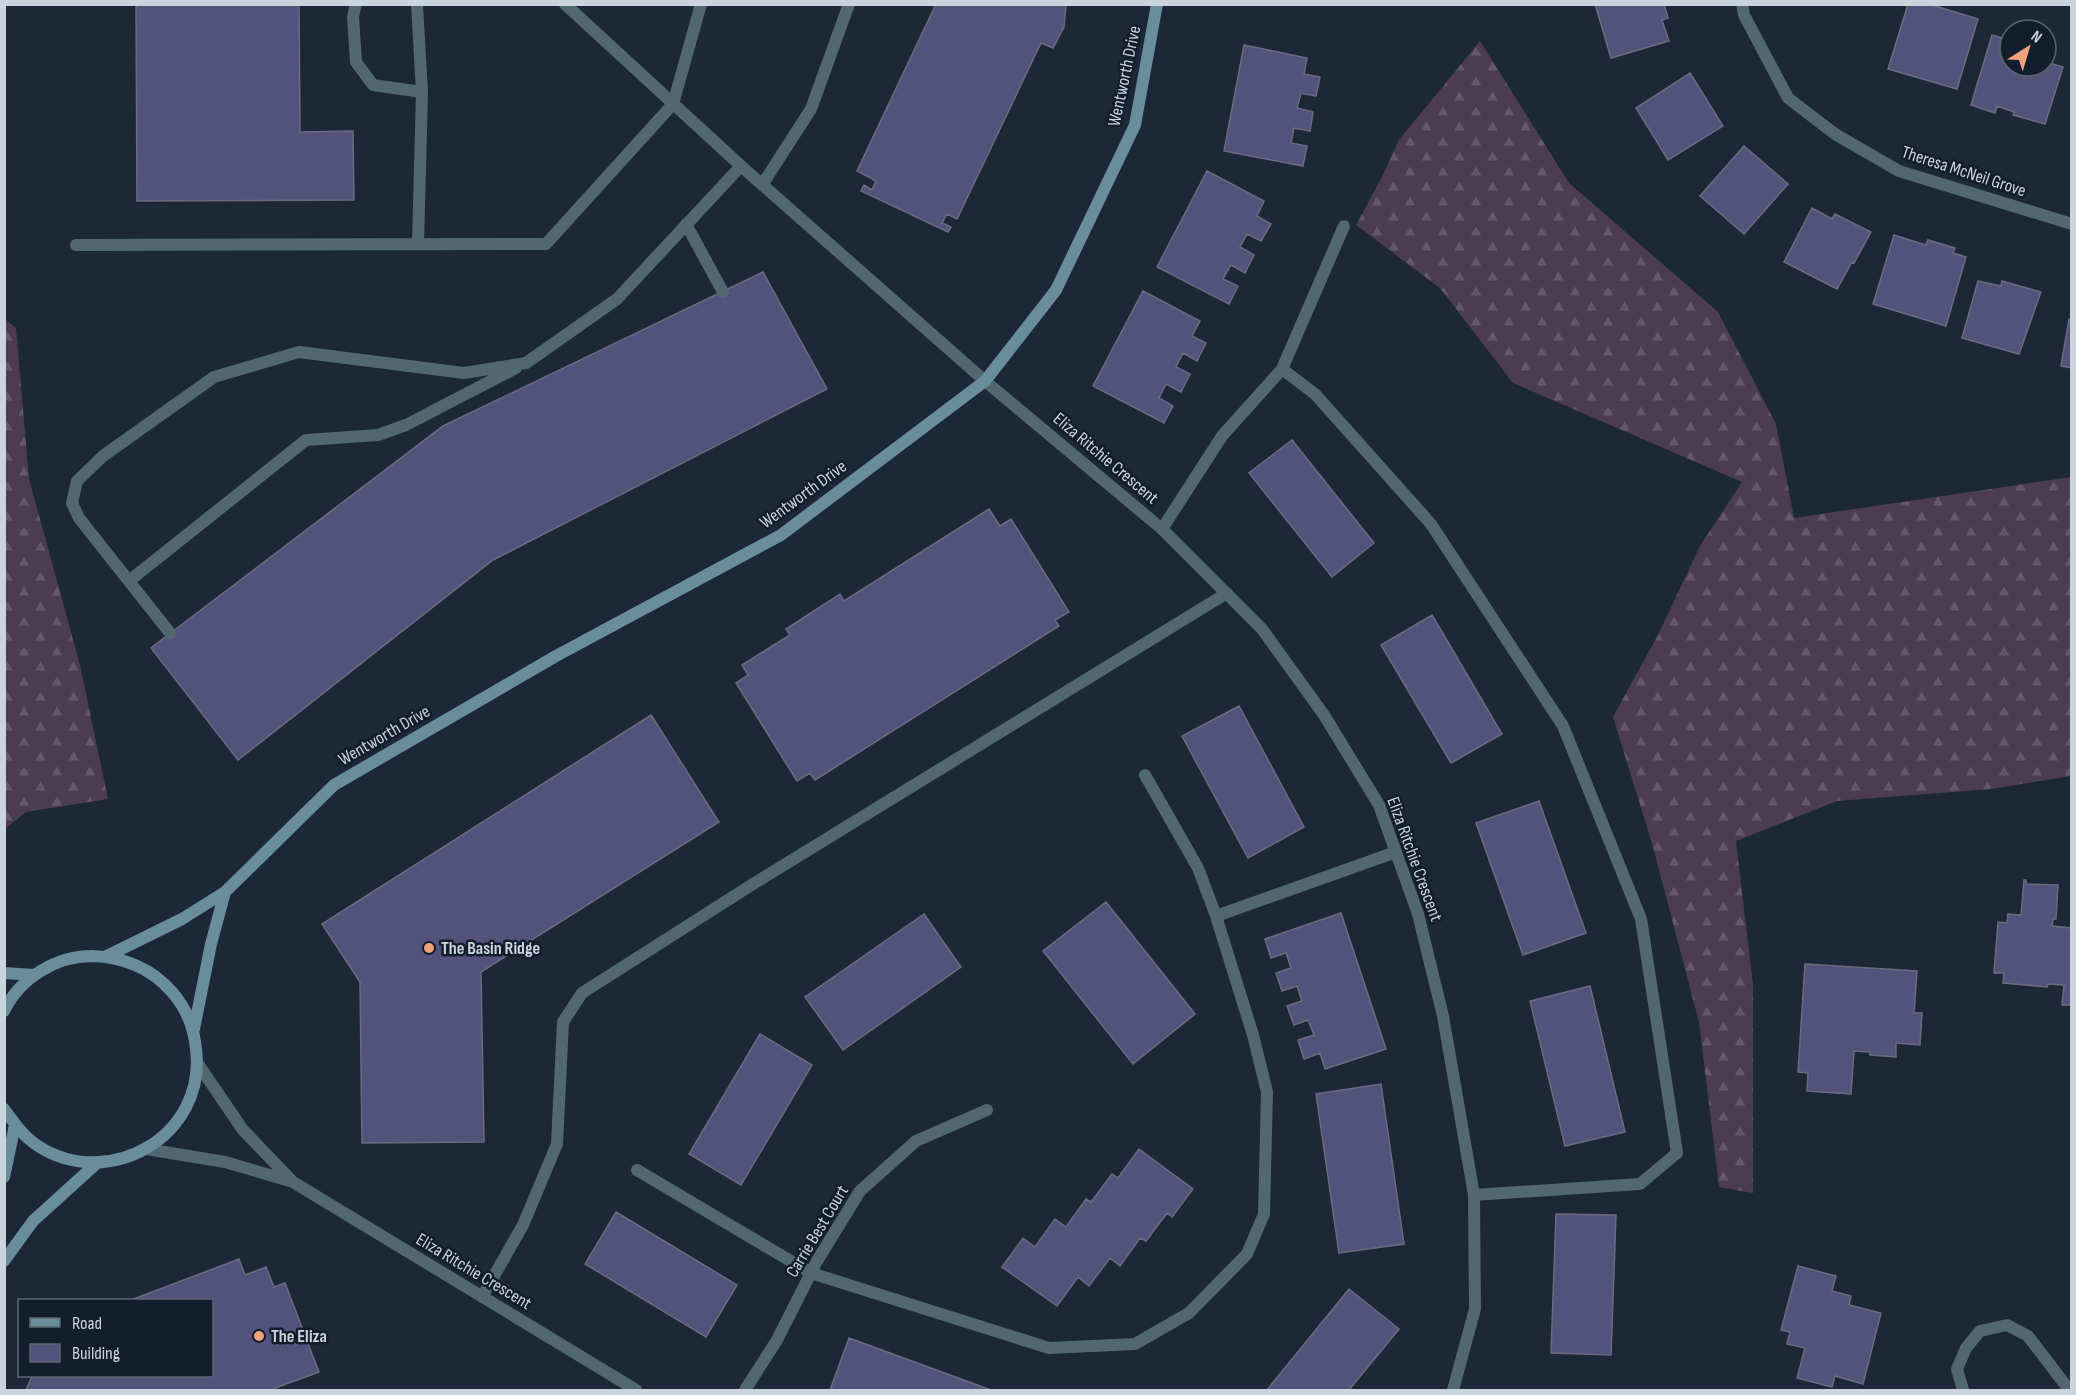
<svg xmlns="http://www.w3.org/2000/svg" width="2076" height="1395" viewBox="0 0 2076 1395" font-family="'Sofia Sans Condensed',sans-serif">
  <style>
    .forest { fill: url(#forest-firs) }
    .building { fill: #53527b; stroke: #6b6b80; stroke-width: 1.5 }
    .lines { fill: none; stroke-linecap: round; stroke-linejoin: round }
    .lane { stroke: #526871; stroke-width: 12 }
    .street { stroke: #526871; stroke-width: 12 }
    .secondary { stroke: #698d9b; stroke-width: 12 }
    .poi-dot { fill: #f0a27a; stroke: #121e2d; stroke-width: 2 }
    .labels { text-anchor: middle; stroke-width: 5; stroke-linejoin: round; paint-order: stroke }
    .street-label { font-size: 18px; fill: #cbd3dd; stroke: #121e2d }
    .poi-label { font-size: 18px; font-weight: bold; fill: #cbd3dd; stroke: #121e2d; text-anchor: start }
  </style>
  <defs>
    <pattern id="forest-firs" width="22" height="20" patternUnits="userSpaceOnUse" patternTransform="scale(1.5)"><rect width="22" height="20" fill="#4c3c53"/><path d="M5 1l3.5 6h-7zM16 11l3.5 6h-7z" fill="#64576b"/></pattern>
  </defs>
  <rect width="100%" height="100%" fill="#1c2837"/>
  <path class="forest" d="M1480,41l89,142 149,129 58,112 18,94 277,-41v299l-80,13 -154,12 -101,40 17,144v208l-34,-6 -20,-165 -46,-175 -40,-130 45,-82 42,-89 42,-64 -229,-99 -73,-95 -84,-63 27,-50 16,-35z
    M5,319l11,9 13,151 51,186 28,134 -82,13 -21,17z"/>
  <path class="building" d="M136,4h163l1,128 53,-1 1,69 -217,1z
    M936,4h130l-2,23 -11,21 -12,-5 -84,176 -10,-5 -5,9 9,4 -3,5 -87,-41 3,-6 8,5 4,-9 -19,-10z
    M1595,4h69l4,14 -6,2 7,21 -58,17z
    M1908,4h21l49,15 -21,70 -69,-20z
    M1992,35l18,5v26h36v-4l17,5 -18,57 -32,-9 1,-3 -17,-6 -2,7 -24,-8z
    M1244,45l63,13 -3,16 16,3 -4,19 -15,-3 -4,15 16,4 -3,19 -16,-3 -3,15 16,3 -4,20 -79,-15z
    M1690,73l33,53 -55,34 -32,-52z
    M1744,146l44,38 -44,50 -44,-38z
    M1207,171l57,30 -7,15 14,8 -10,17 -14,-7 -7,13 14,8 -9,18 -14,-8 -8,14 15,7 -9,18 -72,-37z
    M1812,208l20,11 3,-5 36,18 -17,31 -2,-1 -15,27 -53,-27z
    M1894,235l32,10 2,-5 27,8 -2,5 13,4 -20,69 -73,-22z
    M763,272l64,117 -334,171 -255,200 -87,-112 292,-222z
    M1978,281l23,5 1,-5 39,11 -22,62 -57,-16z
    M1143,291l57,30 -8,15 14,7 -9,18 -14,-8 -7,14 14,7 -9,18 -15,-8 -7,14 14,8 -9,17 -71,-37z
    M2069,319l3,1v48l-11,-2z
    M1292,440l82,103 -42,34 -83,-104z
    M989,509l11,17 11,-7 58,93 -14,8 4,6 -244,154 -5,-7 -13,8 -61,-98 12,-8 -6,-10 48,-30 -4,-6 54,-35 4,7z
    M1432,615l70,119 -51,29 -70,-118z
    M1239,706l65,121 -56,31 -66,-122z
    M651,715l68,107 -238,150 3,170 -122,1 -2,-161 -38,-58z
    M1539,801l47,132 -63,22 -47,-132z
    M2024,880h2v4l32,1 -2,34h-3l-1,7 20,2v77h-10l2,-20 -16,-1 -1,3 -44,-4 1,-10h-10l4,-51 9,1 1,-9 13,1z
    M1106,902l89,112 -62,50 -90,-113z
    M1341,913l45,136 -61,20 -5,-16 -16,6 -6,-19 16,-5 -6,-15 -14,5 -7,-19 15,-5 -5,-15 -15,5 -6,-18 15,-5 -5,-15 -15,5 -6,-19z
    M924,914l37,53 -118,83 -38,-53z
    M1805,964l112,7 -3,42h8l-2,32 -24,-2v14l-26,-2v-3l-16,-1 -3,43 -44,-3 1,-18 -10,-1z
    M1590,986l35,146 -60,14 -35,-145z
    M760,1034l52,31 -71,120 -52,-31z
    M1381,1084l23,160 -65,9 -23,-159z
    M1139,1149l54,40 -21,28 -5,-4 -21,28 -6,-3 -20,28 -10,-8 -21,28 -11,-9 -21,29 -55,-39 21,-29 12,9 20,-28 11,8 20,-28 5,3 21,-28 6,4z
    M616,1212l121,73 -31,52 -121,-73z
    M1556,1214l60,1 -5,140 -60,-2z
    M239,1259l6,16 21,-8 8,20 11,-4 34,89 -49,18h-244l6,-14h180v-76h-81z
    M1798,1266l38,10 -4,15 19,5 -2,9 32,8 -18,71 -28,-8 -3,11 -35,-9 8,-30 -18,-4 3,-12 -9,-2z
    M1349,1289l50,40 -50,61h-82z
    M849,1338l142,52h-161z"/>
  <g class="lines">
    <path class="lane" d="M356,4l-3,13 3,45 17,23 49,7
      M417,4l5,88 -4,152
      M565,4l176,162 244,215
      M762,185l49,-76 38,-105
      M686,224l37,68
      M76,245l470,-1 127,-140 28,-100
      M1282,369l33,25 116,130 132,202 78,193 36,234 -37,31 -166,11
      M1162,529l60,-93 60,-67 62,-143
      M129,581l177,-141 72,-5 28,-10 110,-57
      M170,633l-91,-115 -7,-15 5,-22 26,-25 111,-79 85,-25 165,21 62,-10 91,-64 124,-133
      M1216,916l180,-64
      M637,1170l174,103 238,75 86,-4 54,-31 58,-59 17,-40 3,-122 -14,-57 -37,-119 -18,-48 -53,-93
      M482,1297l41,-72 34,-81 6,-122 19,-29 171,-109 474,-291"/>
    <path class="street" d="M1742,4l2,11 44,83 47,36 64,37 173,53
      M985,381l177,148 100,100 62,86 55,90 39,109 25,102 31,179 1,114 -22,81
      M198,1064l45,66 49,51
      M146,1149l79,13 68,20 343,208
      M745,1390l32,-50 40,-79 43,-70 56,-50 71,-31
      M1963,1390l-6,-21 9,-21 14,-17 27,-6 21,11 39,51 5,1"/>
    <path class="secondary" d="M107,956l75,-37 43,-27 109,-107 222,-129 225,-121 204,-154 71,-91 79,-165 22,-121
      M4,973l30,2
      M4,1011c16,-33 52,-55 88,-55 32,1 60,13 80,36 15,17 22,36 24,57 11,86 -86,143 -158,97 -14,-9 -24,-23 -34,-37
      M194,1029l17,-85 14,-52
      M4,1177l11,-52
      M4,1261l29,-40 64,-58"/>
  </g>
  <g class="poi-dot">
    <circle cx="429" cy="948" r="6"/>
    <circle cx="259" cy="1336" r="6"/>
  </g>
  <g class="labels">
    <g class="street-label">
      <text transform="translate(1124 76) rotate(-78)" y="6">Wentworth Drive</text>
      <text transform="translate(1964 171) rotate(18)" y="6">Theresa McNeil Grove</text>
      <text transform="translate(1106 458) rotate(40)" y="6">Eliza Ritchie Crescent</text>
      <text transform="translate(803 494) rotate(-36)" y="6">Wentworth Drive</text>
      <text transform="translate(384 735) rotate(-30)" y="6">Wentworth Drive</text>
      <text transform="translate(1415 859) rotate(70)" y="6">Eliza Ritchie Crescent</text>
      <text transform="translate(817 1231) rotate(-59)" y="6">Carrie Best Court</text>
      <text transform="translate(474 1271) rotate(31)" y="6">Eliza Ritchie Crescent</text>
    </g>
    <g class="poi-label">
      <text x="441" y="954">The Basin Ridge</text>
      <text x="271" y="1342">The Eliza</text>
    </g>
  </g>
  <rect width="2076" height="1395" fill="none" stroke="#cbd3dd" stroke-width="12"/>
  <rect x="18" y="1299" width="195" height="78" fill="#121e2d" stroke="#5c6673" stroke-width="1.5"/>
  <rect x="30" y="1318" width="30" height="9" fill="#698d9b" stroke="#5c6673" stroke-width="1.5"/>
  <text x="72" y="1329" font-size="18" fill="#cbd3dd">Road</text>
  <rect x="30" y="1344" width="30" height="18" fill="#53527b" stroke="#5c6673" stroke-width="1.5"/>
  <text x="72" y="1359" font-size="18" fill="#cbd3dd">Building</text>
  <g transform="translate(2028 48) rotate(37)"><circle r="28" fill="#121e2d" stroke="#5c6673" stroke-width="1.5"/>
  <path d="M0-4.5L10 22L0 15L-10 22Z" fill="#f0a27a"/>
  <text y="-9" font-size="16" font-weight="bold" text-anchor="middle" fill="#cbd3dd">N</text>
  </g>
</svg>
